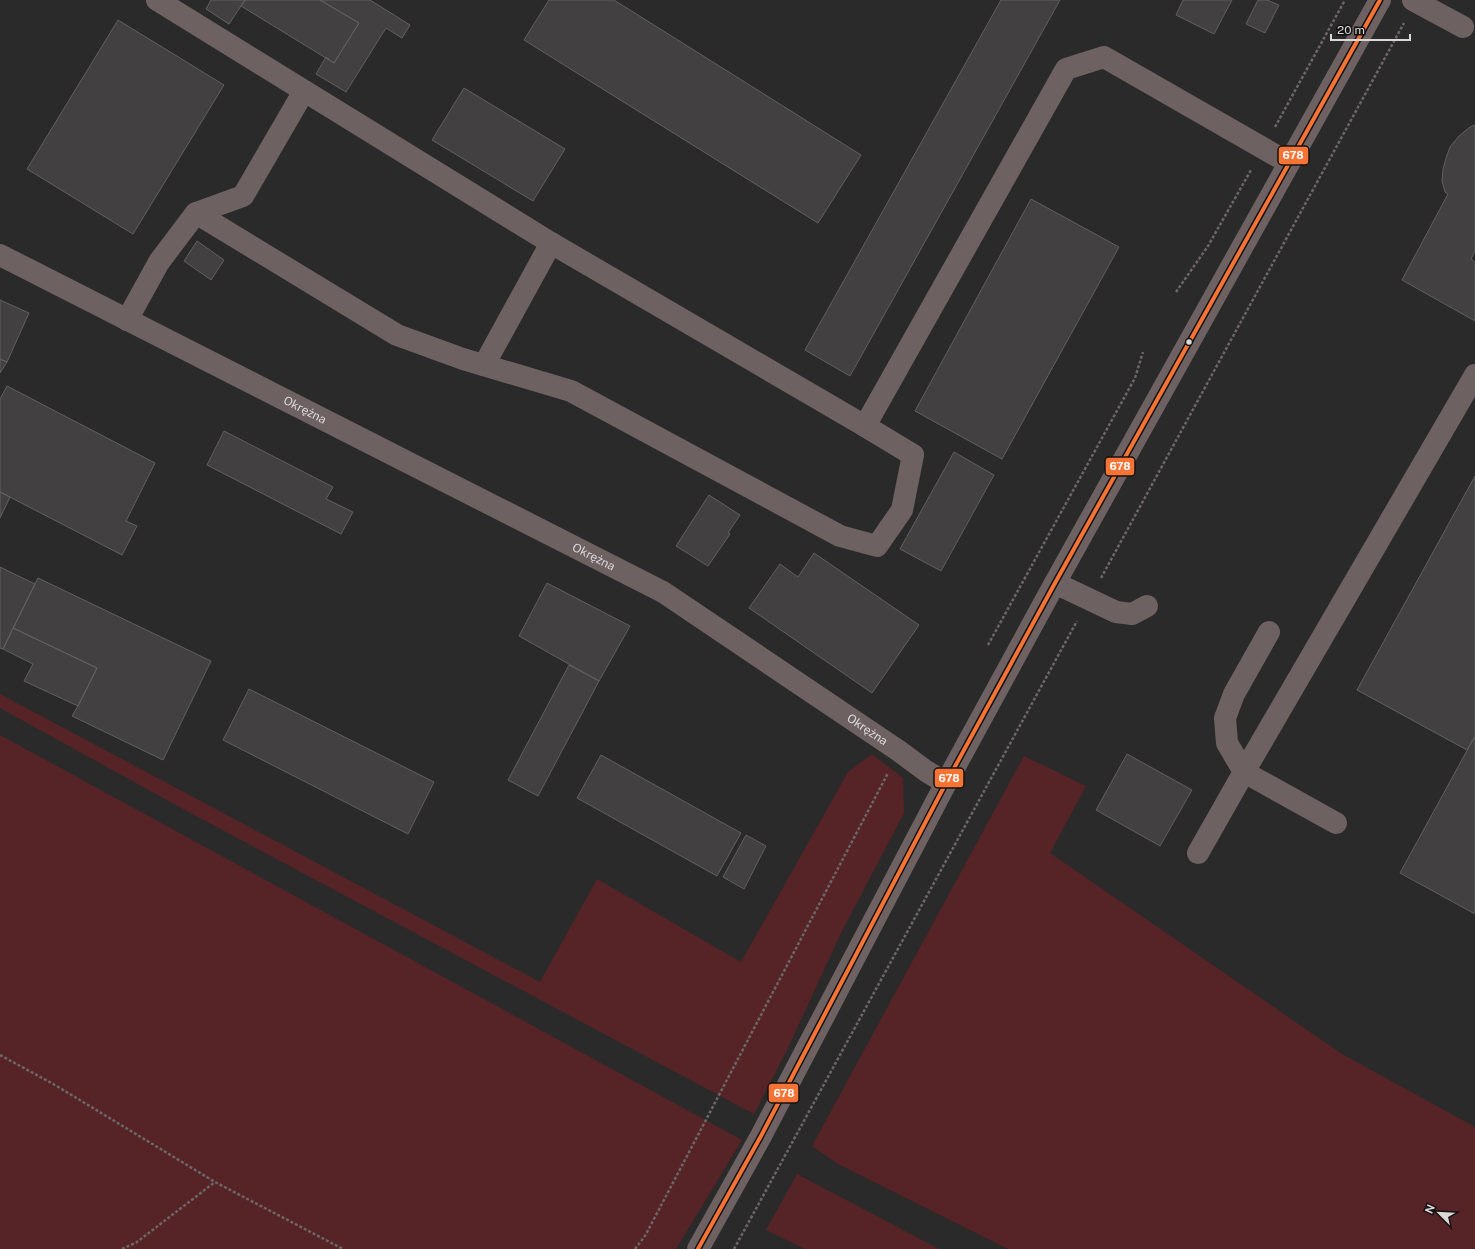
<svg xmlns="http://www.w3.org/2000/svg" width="1475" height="1249" viewBox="0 0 1475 1249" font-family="'Public Sans',sans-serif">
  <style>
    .green { fill: #562327 }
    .building { fill: #424040; stroke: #616060 }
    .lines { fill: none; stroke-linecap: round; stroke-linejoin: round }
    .path { stroke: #6d6666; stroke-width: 2.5; stroke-dasharray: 3 2; stroke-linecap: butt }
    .minor { stroke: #6e6161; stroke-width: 22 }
    .bus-1-casing { stroke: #141212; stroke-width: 7 }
    .bus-1 { stroke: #f57335; stroke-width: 4 }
    .bus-dot { fill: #dbd9d8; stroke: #141212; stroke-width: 1.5 }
    .labels { text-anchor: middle; stroke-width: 3; stroke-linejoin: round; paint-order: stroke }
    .street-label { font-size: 12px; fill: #dbd9d8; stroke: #141212 }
    .line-badge { stroke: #141212; stroke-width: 1.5 }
    .badge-label { font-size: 11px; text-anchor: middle; font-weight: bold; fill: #fff }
  </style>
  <rect width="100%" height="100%" fill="#2b2a2a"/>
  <path class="green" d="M0,694l540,288 57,-103 144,83 107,-190 24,-18 31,24 1,35 -63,120 -54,117 -33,64 -571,-305 -183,-101z
    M0,735l742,405 -66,109h-676z
    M1024,756l62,30 -36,67 292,201 133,73v122h-467l-170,-85 -26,-18z
    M797,1174l142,75h-134l-39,-19z"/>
  <path class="building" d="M211,0h34l-16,24 -23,-15z
    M245,0h75l39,23 -25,40 -93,-57z
    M320,0h50l40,25 -8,13 -16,-10 -40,64 -30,-18 10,-17 8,6 25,-40z
    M549,0h65l247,155 -43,68 -294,-183z
    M1001,0h59l-210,376 -45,-26z
    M1183,0h49l-18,34 -38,-19z
    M1258,0h9l12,5 -14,28 -19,-9z
    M118,20l106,65 -91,149 -106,-65z
    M464,88l101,61 -32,52 -101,-61z
    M1475,125v126l-4,8 4,3v59l-73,-41 46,-86 -3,-2 -3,-11 1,-12 3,-11 4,-11 9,-11 11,-9z
    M1031,199l88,48 -117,212 -87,-48z
    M197,241l27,19 -13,20 -27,-19z
    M0,300l29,13 -22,49 -7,-3z
    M0,359l7,3 -7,11z
    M7,386l148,77 -29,58 11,5 -15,29 -122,-63v-93z
    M224,431l109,56 -7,12 27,13 -12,22 -134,-69z
    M954,452l40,23 -53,96 -41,-22z
    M1475,476v260l-8,14 -110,-60z
    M0,492l10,5 -10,21z
    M709,495l31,20 -12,18 2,1 -22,32 -32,-20z
    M814,553l105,72 -47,68 -123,-85 31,-44 18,13z
    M0,567l35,17 -32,65 -3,-1z
    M38,578l173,83 -48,99 -91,-44 6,-10 19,-38 -84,-40z
    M547,583l83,43 -31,55 -80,-45z
    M13,628l84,40 -19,38 -54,-25 9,-17 -30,-15z
    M569,665l30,16 -61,115 -30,-16z
    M249,689l185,93 -26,52 -185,-94z
    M1475,736v178l-75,-41z
    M1127,754l65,36 -32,56 -64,-36z
    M601,755l140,78 -24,43 -140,-78z
    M746,835l20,11 -22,43 -21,-12z"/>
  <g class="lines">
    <path class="path" d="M1275,127l70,-127
      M1176,292l32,-46 43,-76
      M1101,578l303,-555
      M988,645l147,-267 8,-26
      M0,1055l55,30 160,97 128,67
      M122,1249l15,-7 78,-60
      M635,1249l10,-13 243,-463
      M734,1249l343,-628"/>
    <g class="minor">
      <path d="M157,0l394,243 314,183"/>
      <path d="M1413,0l50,27"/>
      <path d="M196,213l47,-17 61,-105"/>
      <path id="s1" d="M0,255l663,337 236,159 27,20 20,12"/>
      <path d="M127,320l32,-58 37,-49 201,122 66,24 108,32 269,145 37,10 25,-36 11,-55 -48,-29 201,-357 38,-12 185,106"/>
      <path d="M484,365l67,-122"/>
      <path d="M1055,583l61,29 16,2 15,-8"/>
      <path d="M1336,823l-92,-51 231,-397"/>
      <path d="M1198,853l46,-81 -17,-29 -2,-25 9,-24 35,-62"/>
      <path d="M698,1249l63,-113 185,-353 109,-200 325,-583"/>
    </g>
    <defs>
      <path id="bus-1" d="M698,1249l63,-113 185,-353 109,-200 325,-583"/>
    </defs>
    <use href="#bus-1" class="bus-1-casing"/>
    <use href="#bus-1" class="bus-1"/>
  </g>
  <circle class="bus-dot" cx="1189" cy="342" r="3.5"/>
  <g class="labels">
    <g class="street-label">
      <text dy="4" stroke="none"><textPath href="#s1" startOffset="342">Okrężna</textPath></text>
      <text dy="4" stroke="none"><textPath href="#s1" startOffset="666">Okrężna</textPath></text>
      <text dy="4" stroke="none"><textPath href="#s1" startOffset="990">Okrężna</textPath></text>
    </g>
  </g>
  <g class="line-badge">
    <rect x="1278" y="146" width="31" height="19" rx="4" fill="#f57335"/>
    <rect x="1105" y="457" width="30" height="19" rx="4" fill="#f57335"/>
    <rect x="934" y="768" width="30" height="20" rx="4" fill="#f57335"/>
    <rect x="768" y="1083" width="31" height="20" rx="4" fill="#f57335"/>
  </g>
  <g class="badge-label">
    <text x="1293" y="159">678</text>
    <text x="1120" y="470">678</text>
    <text x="949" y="782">678</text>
    <text x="784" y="1097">678</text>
  </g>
  <g transform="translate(1439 1213) rotate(294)" stroke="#141212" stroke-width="3" paint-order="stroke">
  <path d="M0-3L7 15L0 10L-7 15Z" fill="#dbd9d8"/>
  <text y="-6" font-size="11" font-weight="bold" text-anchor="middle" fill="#dbd9d8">N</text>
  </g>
  <path d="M1331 34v6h79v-6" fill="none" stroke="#dbd9d8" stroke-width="2"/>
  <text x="1337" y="34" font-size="12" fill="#dbd9d8" stroke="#141212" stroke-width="3" paint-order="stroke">20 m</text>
</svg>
